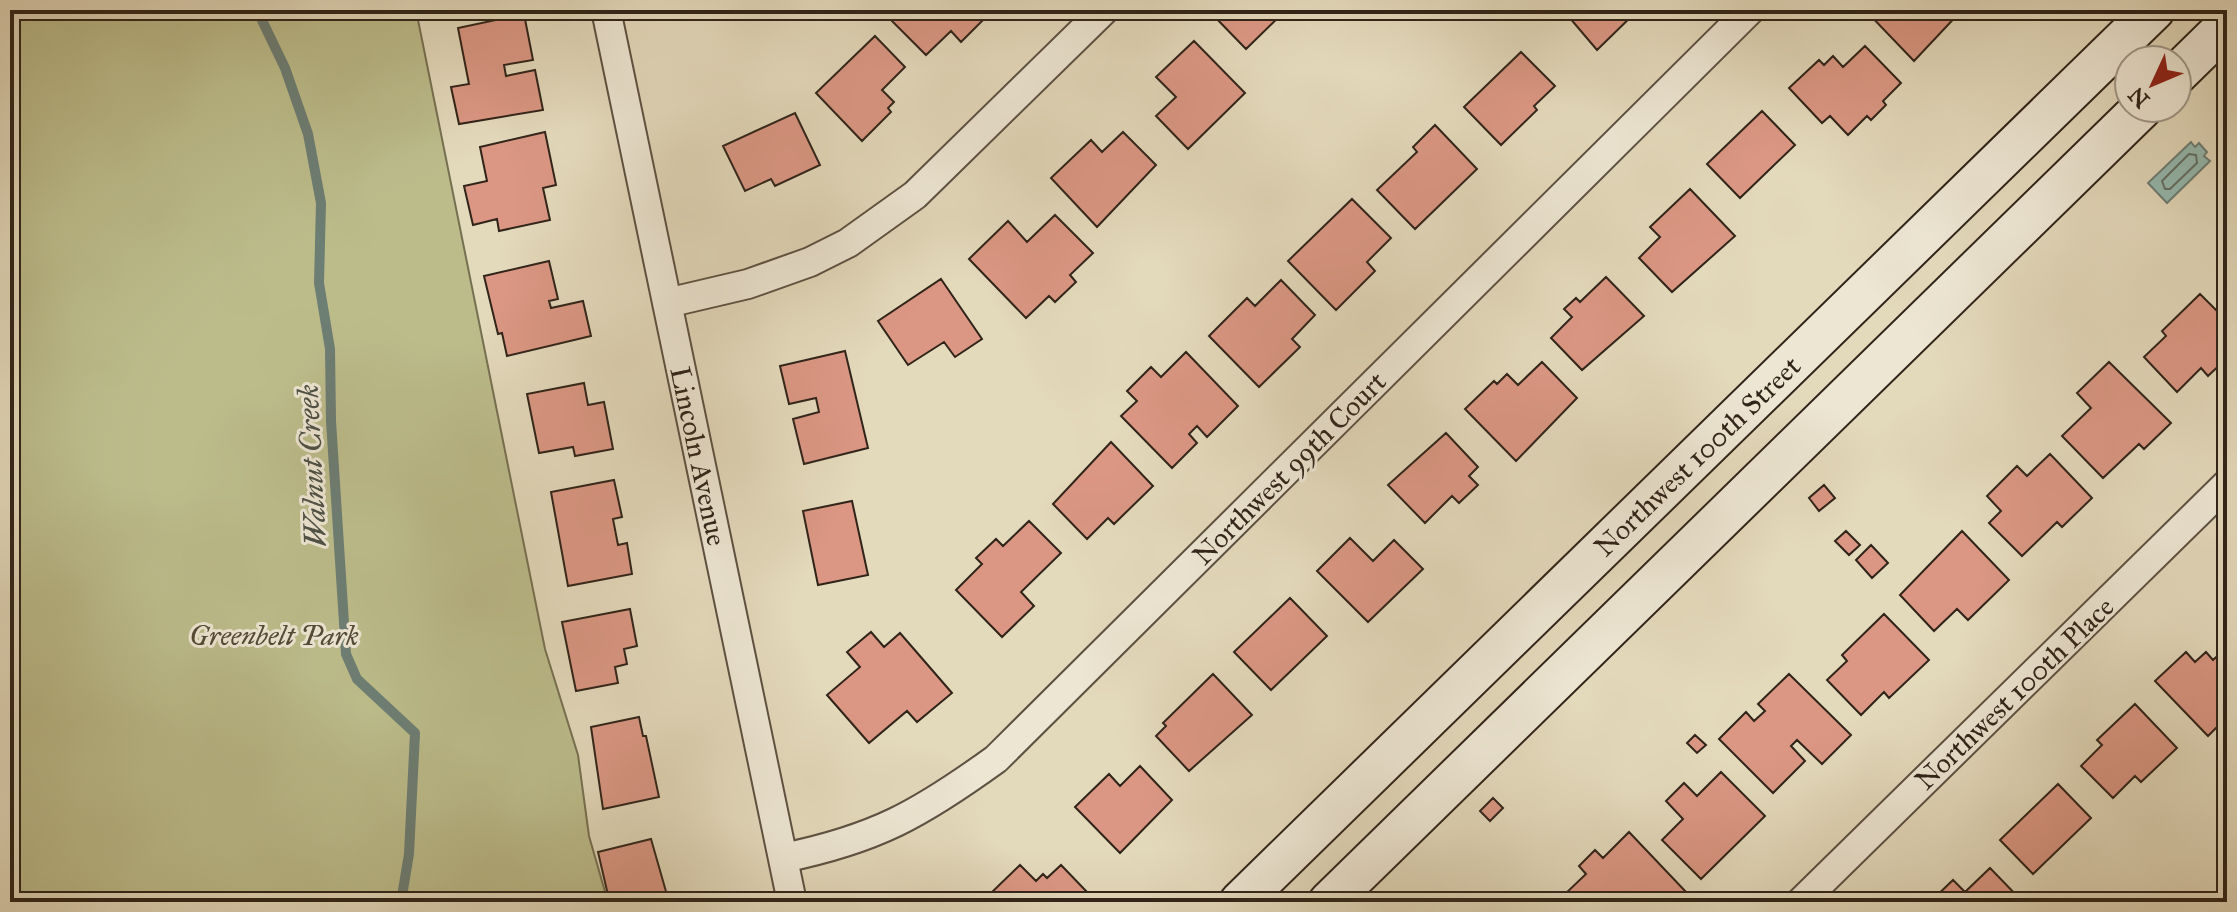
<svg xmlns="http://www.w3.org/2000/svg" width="2237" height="912" viewBox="0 0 2237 912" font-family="'IM FELL Great Primer',serif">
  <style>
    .green { fill: #bcbc8b; stroke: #767052; stroke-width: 2 }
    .water { fill: #95bab0; stroke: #6d7e74; stroke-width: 2 }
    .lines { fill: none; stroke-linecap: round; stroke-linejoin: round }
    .shore { stroke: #626f64; stroke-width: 2 }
    .stream { stroke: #6d7e74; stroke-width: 10 }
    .building { fill: #db9784; stroke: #302419; stroke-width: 2 }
    .street-casing { stroke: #5d5142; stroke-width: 32 }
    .secondary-casing { stroke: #302419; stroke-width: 44 }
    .street { stroke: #ede6d3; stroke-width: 28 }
    .secondary { stroke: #ede6d3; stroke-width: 40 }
    .labels { text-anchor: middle; stroke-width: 6; stroke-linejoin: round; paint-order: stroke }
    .street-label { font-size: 28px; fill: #302419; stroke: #ede6d3 }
    .park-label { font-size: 28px; font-style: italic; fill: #534a36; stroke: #ede6d3 }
    .water-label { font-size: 30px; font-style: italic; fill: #4e5146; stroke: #ede6d3 }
  </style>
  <rect width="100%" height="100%" fill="#e3d9bb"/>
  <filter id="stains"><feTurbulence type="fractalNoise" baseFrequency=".0025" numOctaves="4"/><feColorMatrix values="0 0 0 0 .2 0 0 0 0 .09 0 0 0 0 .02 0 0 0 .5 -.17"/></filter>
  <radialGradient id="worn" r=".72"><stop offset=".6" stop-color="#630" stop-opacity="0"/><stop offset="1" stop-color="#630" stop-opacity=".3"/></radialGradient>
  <path class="green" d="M10,10h406l129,639 33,106 11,81 19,66h-598z"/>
  <path class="water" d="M2191,142l4,5 4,-4 8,9 -3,4 6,5 -43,42 -19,-20z"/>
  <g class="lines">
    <path class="shore" d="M2189,154l7,1 1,8 -27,26h-5l-3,-8z"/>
    <path class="stream" d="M257,10l28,58 23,66 13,69 -2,80 11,66 1,72 15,233 11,25 58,54 -6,121 -8,48"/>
  </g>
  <path class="building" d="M696,10h34l-33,6z
    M899,10h94l-32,32 -10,-11 -25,24 -36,-36z
    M1217,10h69l-40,39 -34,-35z
    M1563,10h75l-41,40z
    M1865,10h97l-48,51z
    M524,14l9,46 -29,5 2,11 29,-6 8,40 -84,14 -8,-37 18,-3 -11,-56z
    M875,36l30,31 -23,23 12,12 -6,6 3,4 -29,29 -46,-48z
    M1194,41l51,52 -57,56 -32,-33 20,-19 -20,-20z
    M1865,46l36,37 -18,18 3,4 -15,15 -4,-4 -19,19 -18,-19 -8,7 -33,-35 30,-28 5,5 9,-9 10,11z
    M1521,52l34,34 -21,20 3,4 -36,35 -37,-38z
    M1762,111l33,34 -55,53 -33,-34z
    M795,113l25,52 -45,21 -4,-7 -26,12 -22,-45z
    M1435,125l42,44 -62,60 -38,-39 40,-38 -4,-5z
    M545,132l11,53 -13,3 7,32 -51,11 -2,-12 -24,6 -9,-39 23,-5 -7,-34z
    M1123,132l33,33 -59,62 -46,-49 40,-38 11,12z
    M1690,189l45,47 -63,56 -33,-34 21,-21 -10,-10z
    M1352,199l39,39 -24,24 8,9 -39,39 -48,-49z
    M1055,215l38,38 -23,22 6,7 -21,20 -6,-6 -23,22 -57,-59 39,-38 19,21z
    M549,261l9,38 -9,2 2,7 32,-7 8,35 -84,20 -5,-23 -4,1 -14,-58z
    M1606,277l38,39 -62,54 -31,-32 21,-21 -8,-8 12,-11 4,4z
    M941,279l41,60 -27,18 -11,-15 -36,23 -30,-44z
    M1281,280l34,35 -23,24 8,8 -41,40 -50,-51 38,-38 8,8z
    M2200,294l27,27v37l-19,18 -7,-8 -24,24 -33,-35 22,-21 -4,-5z
    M845,351l23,97 -64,16 -11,-45 26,-7 -3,-14 -27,6 -9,-38z
    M1186,352l52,54 -31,31 -10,-11 -8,8 8,9 -25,25 -51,-52 16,-15 -10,-10 24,-24 10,10z
    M1542,362l35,36 -61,63 -51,-52 29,-28 3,3 10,-10 11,11z
    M2109,362l62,61 -27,26 -5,-5 -36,34 -41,-42 29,-28 -14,-15z
    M584,383l4,22 16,-3 9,47 -38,7 -2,-9 -34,6 -12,-59z
    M1446,433l32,34 -9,9 9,9 -19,18 -7,-7 -27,27 -37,-38z
    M1111,442l42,44 -39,38 -6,-6 -21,21 -34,-35z
    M2050,454l42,44 -30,29 -5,-5 -35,34 -33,-33 12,-12 -14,-15 30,-30 10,10z
    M614,480l8,37 -9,2 5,26 9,-2 5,31 -64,12 -17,-94z
    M1824,485l11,13 -16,13 -10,-13z
    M852,501l16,74 -50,10 -15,-74z
    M1029,521l32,32 -40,39 13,14 -32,31 -46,-47 26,-26 -6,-6 20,-19 7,7z
    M1846,531l14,14 -11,10 -14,-14z
    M1962,531l47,49 -41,40 -11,-11 -23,22 -34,-36z
    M1350,538l23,23 21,-21 29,29 -55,53 -51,-51z
    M1871,545l17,18 -16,15 -16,-18z
    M1290,598l37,38 -56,54 -37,-38z
    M630,609l7,37 -13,3 3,15 -12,3 3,16 -42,8 -14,-69z
    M1884,614l45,46 -40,38 -5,-6 -23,23 -34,-35 20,-19 -5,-6z
    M871,632l13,15 16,-14 52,60 -35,29 -10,-11 -38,32 -42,-48 33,-28 -13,-15z
    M2227,647v70l-19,19 -53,-55 31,-29 9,10 11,-10 7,8z
    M1213,674l39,41 -63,56 -33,-35 10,-10 -3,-3z
    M1789,674l62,61 -29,29 -25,-24 -6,6 14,15 -32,32 -54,-54 27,-27 8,9 11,-10 -7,-7z
    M2135,704l42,44 -36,34 -6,-6 -22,22 -32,-32 21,-21 -5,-5z
    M639,717l4,19h3l13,61 -56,12 -12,-82z
    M1695,735l11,10 -9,8 -10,-10z
    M1140,766l32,34 -52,53 -45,-46 34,-33 11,12z
    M1721,772l44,44 -64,63 -39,-39 21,-21 -17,-18 18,-18 13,13z
    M2058,784l33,34 -58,56 -33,-34z
    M1493,798l10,10 -13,13 -10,-10z
    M1629,832l58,61 -10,9h-107l-6,-7 22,-21 -7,-8 16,-16 8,8z
    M651,839l18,63h-64l-1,-6 4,-1 -10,-43z
    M1020,865l16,16 7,-7 4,4 14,-13 27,28 -9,9h-81l-8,-8z
    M1990,868l33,34h-93l23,-22 12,12z"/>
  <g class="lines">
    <defs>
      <path id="street" d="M606,10l186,892
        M667,303l81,-19 62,-22 38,-19 67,-48 189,-185
        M783,858c93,-19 137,-44 213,-99l754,-749
        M1801,902l426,-418"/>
      <path id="secondary" d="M2177,74l50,-49
        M1240,902l914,-892
        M1329,902l813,-794"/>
    </defs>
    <use href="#street" class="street-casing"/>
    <use href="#secondary" class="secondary-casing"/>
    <use href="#street" class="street"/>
    <use href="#secondary" class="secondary"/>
  </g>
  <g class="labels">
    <g class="street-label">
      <text transform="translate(699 456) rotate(78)" y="10">Lincoln Avenue</text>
      <text transform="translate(1697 456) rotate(-44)" y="10">Northwest 100th Street</text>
      <text transform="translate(1289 468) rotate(-45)" y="10">Northwest 99th Court</text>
      <text transform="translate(2014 693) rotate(-44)" y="10">Northwest 100th Place</text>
    </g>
    <g class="park-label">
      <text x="274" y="645">Greenbelt Park</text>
    </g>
    <g class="water-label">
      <text transform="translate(312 466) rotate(-93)" y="10">Walnut Creek</text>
    </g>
  </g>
  <rect width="2237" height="912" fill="none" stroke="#e3d9bb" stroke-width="40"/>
  <rect x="12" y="12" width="2213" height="888" fill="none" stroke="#302419" stroke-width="4"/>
  <rect x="20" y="20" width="2197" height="872" fill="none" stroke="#302419" stroke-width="2"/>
  <g transform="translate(2153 84) rotate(226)"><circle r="38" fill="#ede6d3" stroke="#a19889" stroke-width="2"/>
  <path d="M0-6L14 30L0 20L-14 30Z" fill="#8f2418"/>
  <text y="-12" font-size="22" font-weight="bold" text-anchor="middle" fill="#302419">N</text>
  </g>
  <rect width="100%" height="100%" filter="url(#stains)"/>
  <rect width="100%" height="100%" fill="url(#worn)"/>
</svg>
